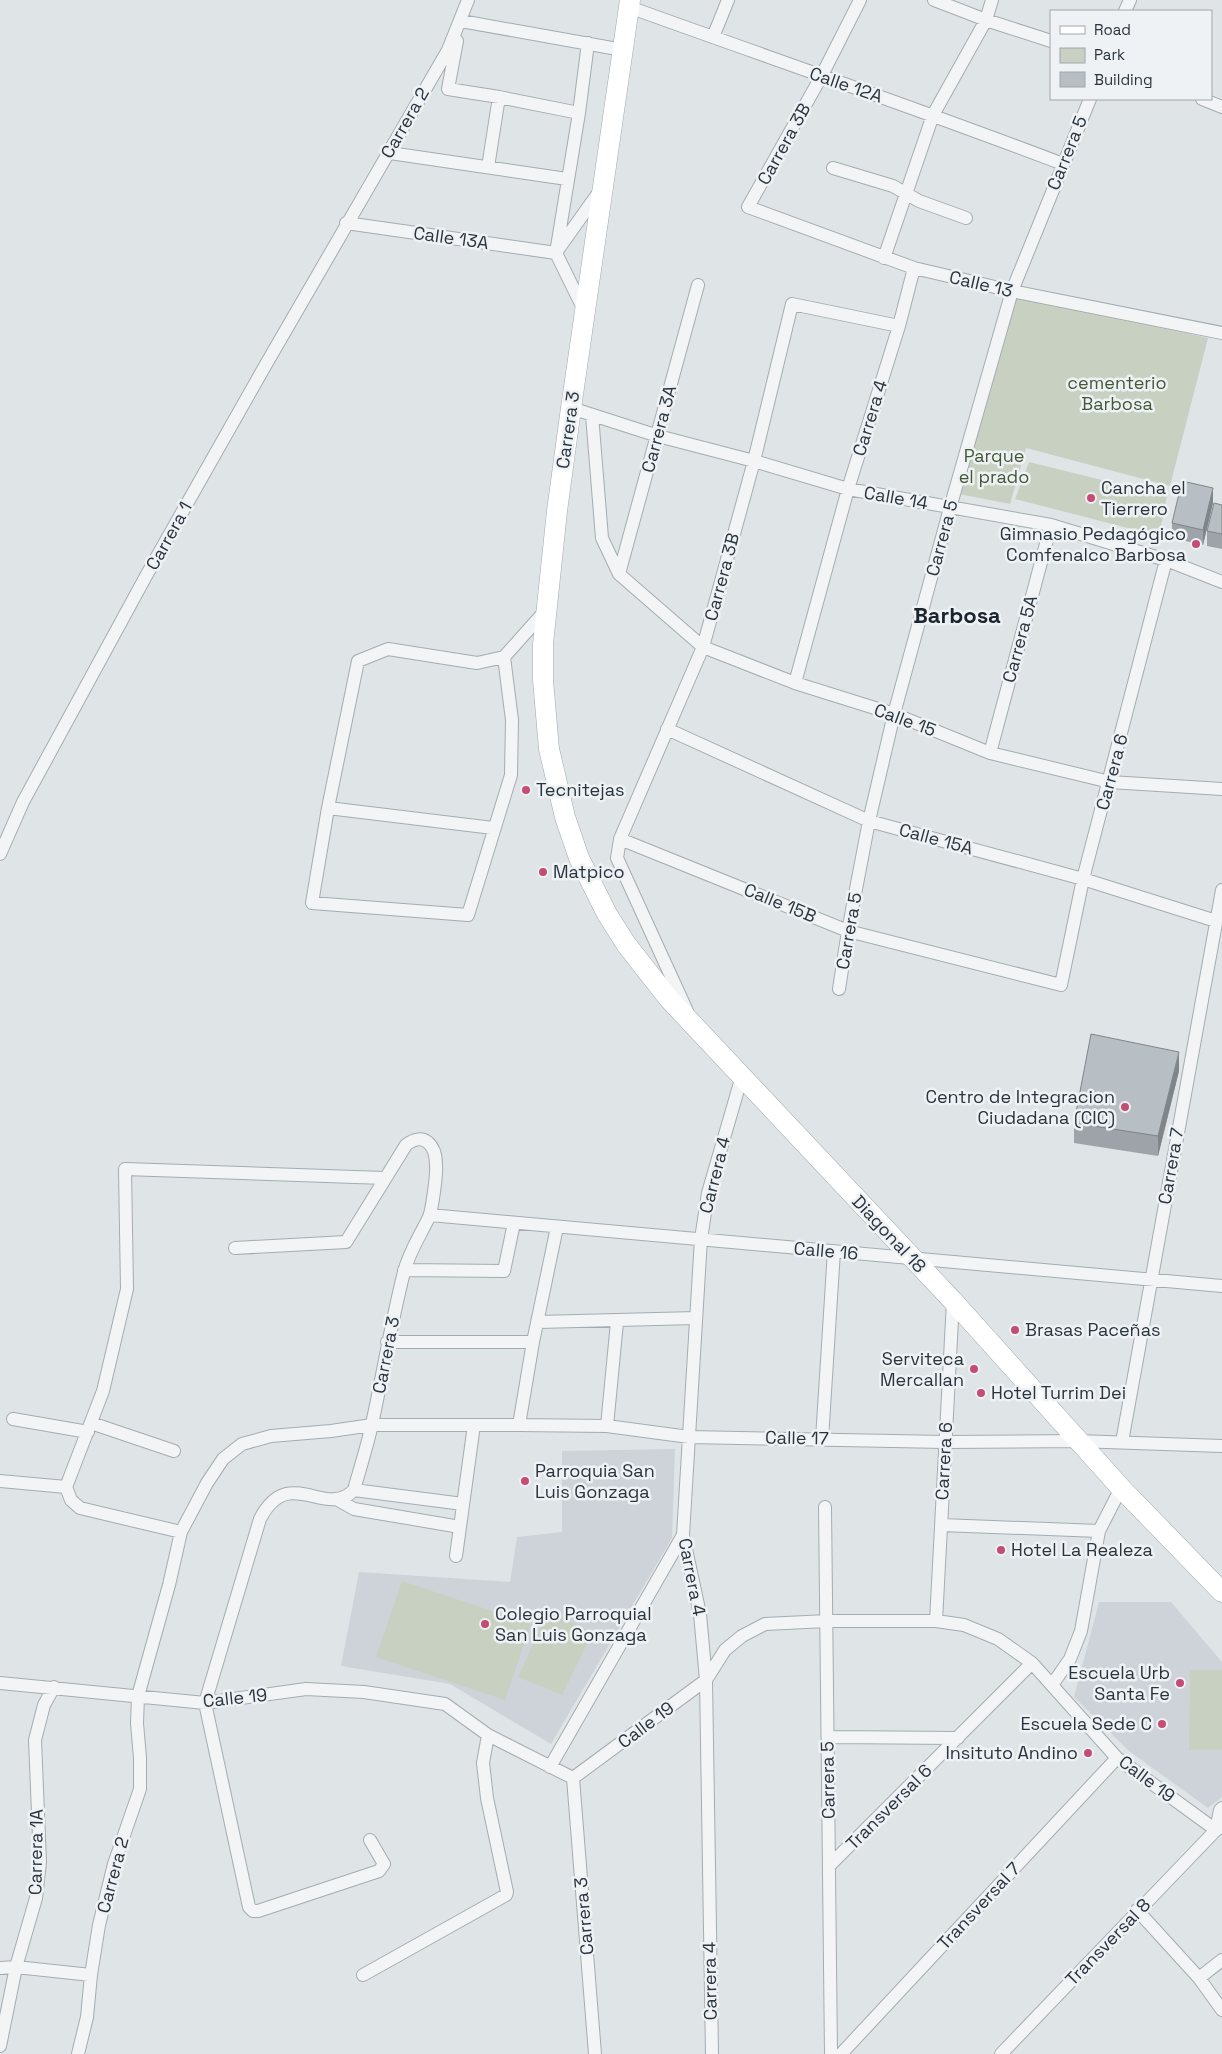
<svg xmlns="http://www.w3.org/2000/svg" width="1222" height="2054" viewBox="0 0 1222 2054" font-family="'Space Grotesk',sans-serif">
  <style>
    .built { fill: #cdd3d9 }
    .green { fill: #c8d1c1 }
    .lines { fill: none; stroke-linecap: round; stroke-linejoin: round }
    .minor-casing { stroke: #a5acb1; stroke-width: 14 }
    .primary-casing { stroke: #9faab2; stroke-width: 21 }
    .minor { stroke: #f2f4f6; stroke-width: 12 }
    .primary { stroke: #fff; stroke-width: 20 }
    .wall { fill: #9da3a9 }
    .shaded-wall { fill: #808589 }
    .building { fill: #b7bec4; stroke: #808589 }
    .poi-dot { fill: #c54c73; stroke: #eff2f5; stroke-width: 2 }
    .labels { text-anchor: middle; stroke-width: 5; stroke-linejoin: round; paint-order: stroke }
    .street-label { font-size: 18px; fill: #29343e; stroke: #eff2f5 }
    .park-label { font-size: 18px; fill: #435837; stroke: #eff2f5 }
    .poi-label { font-size: 18px; fill: #29343e; stroke: #eff2f5; text-anchor: start }
    .district-label { font-size: 22px; font-weight: bold; fill: #1b252e; stroke: #eff2f5 }
  </style>
  <rect width="100%" height="100%" fill="#dfe4e7"/>
  <path class="built" d="M675,1449l-3,89 -121,206 -101,-60 -109,-18 18,-94 151,10 7,-45 45,-5v-81z
    M1099,1602h72l51,60v135l-14,11 -79,-57 -55,-54z"/>
  <path class="green" d="M1016,298l55,8 137,32 -38,148 -144,-38 -16,56 -51,-10z
    M1029,462l138,34 -8,40 -144,-37z
    M402,1581l129,43 -26,76 -129,-43z
    M548,1612l45,20 -31,63 -44,-18z
    M1190,1670h32v80h-33z"/>
  <g class="lines">
    <defs>
      <path id="minor" d="M860,0l-39,77 -73,130 166,61 98,23 210,42
        M934,0l52,20 65,21
        M629,7c144,52 290,102 434,157
        M1125,11l5,-11
        M461,21l162,29
        M713,37l15,-37
        M457,41l-9,48 51,8 80,16
        M1202,99l20,8
        M390,153l177,26
        M488,167l11,-70
        M833,168l60,18 26,15 47,17
        M346,223l210,30
        M557,251l42,-59
        M556,253l23,-140 9,-70
        M556,253l28,57
        M884,258l49,-143 53,-95 6,-20
        M571,408l87,28 96,25 94,28 203,36 115,35 56,22
        M592,415l10,123 17,36 84,73 92,36 99,31 96,39 120,29 112,7
        M619,574l79,-289
        M504,657l8,63 -1,55 -43,140 -156,-12 16,-95 30,-147 30,-12 89,14 27,-6 42,-47
        M795,683l53,-194 51,-163 15,-58
        M667,729l202,92 214,58 133,42
        M990,753l61,-228
        M328,808l165,20
        M620,839l228,92 213,54 22,-106 83,-319
        M0,854l23,-52 123,-226 119,-210 183,-316 20,-50
        M839,989l9,-58 21,-110 25,-107 56,-206 62,-217 78,-192
        M687,1011l-70,-153 3,-19 83,-192 51,-186 38,-157 107,22
        M430,1215l792,71
        M235,1248l111,-6 60,-97c18,-14 30,0 30,20 1,9 -4,45 -7,52 -9,19 -20,35 -25,55 -13,51 -21,102 -32,152 -5,23 -12,44 -18,66 -29,30 -65,-27 -94,29l-55,184 44,204 4,4h5l121,-40 5,-7 -14,-24
        M404,1270l100,1 10,-48
        M538,1322l158,-4
        M387,1342h146
        M13,1419l75,13
        M91,1423l83,28
        M519,1425l14,-83 24,-115
        M607,1426l10,-104
        M822,1439l12,-188
        M1122,1442l100,-552
        M0,1481l66,6
        M66,1487l37,-96 24,-102 -2,-120 259,9
        M66,1487l5,13 9,8 101,24
        M354,1490l109,14
        M338,1500l16,9 106,18
        M825,1507l6,547
        M941,1525l158,6
        M456,1556l18,-131
        M936,1621l17,-320
        M0,1683l205,20 101,-14 58,3 81,12 43,31 85,43
        M1052,1685l18,-26 11,-28 18,-100 22,-43
        M828,1737l130,1
        M550,1767l133,-232
        M573,1778l133,-98 19,-30 17,-14 23,-12 62,-3h109l28,4 34,14 34,24 85,95 99,72
        M573,1778l22,276
        M1216,1830l4,-20 2,-2
        M829,1866l203,-203
        M1137,1910l62,68 23,32
        M0,1968l16,-1 75,8
        M363,1975l143,-80 1,-3 -20,-94 -4,-35 5,-28
        M1199,1978l23,-18
        M0,2046l16,-79 20,-69 4,-36 -5,-122 9,-35 10,-18
        M78,2054l9,-37 4,-42 8,-50 15,-61 26,-75v-31l-3,-35 1,-27 31,-111 12,-53 26,-49 16,-24 19,-15 29,-8 60,-5 41,-6h147l88,1 82,11 256,5 132,-1 145,5
        M712,2054l-6,-374 -6,-66 -17,-79 18,-296 7,-46 34,-117
        M841,2054l276,-296
        M1001,2054l215,-224 6,-3"/>
      <path id="primary" d="M630,0l-59,408 -14,103 -14,133v36l6,69 16,68 14,41 28,56 19,30 43,55 284,302 168,187 101,104"/>
    </defs>
    <use href="#minor" class="minor-casing"/>
    <use href="#primary" class="primary-casing"/>
    <use href="#minor" class="minor"/>
    <use href="#primary" class="primary"/>
  </g>
  <path class="wall" d="M1213,503l-10,42 -31,-7v-15z
    M1222,505v44l-15,-3v-15z
    M1179,1071l-21,85 -84,-13v-20z"/>
  <path class="shaded-wall" d="M1213,488v15l-10,42v-15z
    M1179,1052v19l-21,85v-20z"/>
  <path class="building" d="M1182,481l31,7 -10,42 -31,-7z
    M1214,503l8,2v29l-15,-3z
    M1091,1034l88,18 -21,84 -84,-13z"/>
  <g class="poi-dot">
    <circle cx="1091" cy="498" r="5"/>
    <circle cx="1196" cy="544" r="5"/>
    <circle cx="526" cy="790" r="5"/>
    <circle cx="543" cy="872" r="5"/>
    <circle cx="1125" cy="1107" r="5"/>
    <circle cx="1015" cy="1330" r="5"/>
    <circle cx="974" cy="1369" r="5"/>
    <circle cx="981" cy="1393" r="5"/>
    <circle cx="525" cy="1481" r="5"/>
    <circle cx="1001" cy="1550" r="5"/>
    <circle cx="485" cy="1624" r="5"/>
    <circle cx="1180" cy="1683" r="5"/>
    <circle cx="1162" cy="1724" r="5"/>
    <circle cx="1088" cy="1753" r="5"/>
  </g>
  <g class="labels">
    <g class="street-label">
      <text transform="translate(846 85) rotate(19)" y="6">Calle 12A</text>
      <text transform="translate(405 123) rotate(-60)" y="6">Carrera 2</text>
      <text transform="translate(784 144) rotate(-61)" y="6">Carrera 3B</text>
      <text transform="translate(1067 153) rotate(-68)" y="6">Carrera 5</text>
      <text transform="translate(451 238) rotate(8)" y="6">Calle 13A</text>
      <text transform="translate(981 284) rotate(13)" y="6">Calle 13</text>
      <text transform="translate(870 418) rotate(-73)" y="6">Carrera 4</text>
      <text transform="translate(659 429) rotate(-75)" y="6">Carrera 3A</text>
      <text transform="translate(568 430) rotate(-82)" y="6">Carrera 3</text>
      <text transform="translate(896 498) rotate(10)" y="6">Calle 14</text>
      <text transform="translate(169 536) rotate(-61)" y="6">Carrera 1</text>
      <text transform="translate(942 538) rotate(-75)" y="6">Carrera 5</text>
      <text transform="translate(722 577) rotate(-75)" y="6">Carrera 3B</text>
      <text transform="translate(1020 639) rotate(-75)" y="6">Carrera 5A</text>
      <text transform="translate(905 720) rotate(20)" y="6">Calle 15</text>
      <text transform="translate(1112 772) rotate(-75)" y="6">Carrera 6</text>
      <text transform="translate(936 839) rotate(15)" y="6">Calle 15A</text>
      <text transform="translate(780 903) rotate(22)" y="6">Calle 15B</text>
      <text transform="translate(849 931) rotate(-80)" y="6">Carrera 5</text>
      <text transform="translate(1171 1166) rotate(-80)" y="6">Carrera 7</text>
      <text transform="translate(715 1175) rotate(-76)" y="6">Carrera 4</text>
      <text transform="translate(889 1234) rotate(47)" y="6">Diagonal 18</text>
      <text transform="translate(826 1251) rotate(5)" y="6">Calle 16</text>
      <text transform="translate(386 1355) rotate(-79)" y="6">Carrera 3</text>
      <text transform="translate(797 1438) rotate(1)" y="6">Calle 17</text>
      <text transform="translate(944 1461) rotate(-87)" y="6">Carrera 6</text>
      <text transform="translate(692 1577) rotate(79)" y="6">Carrera 4</text>
      <text transform="translate(235 1698) rotate(-6)" y="6">Calle 19</text>
      <text transform="translate(646 1725) rotate(-37)" y="6">Calle 19</text>
      <text transform="translate(1147 1779) rotate(37)" y="6">Calle 19</text>
      <text transform="translate(828 1780) rotate(-91)" y="6">Carrera 5</text>
      <text transform="translate(889 1807) rotate(-45)" y="6">Transversal 6</text>
      <text transform="translate(36 1852) rotate(-89)" y="6">Carrera 1A</text>
      <text transform="translate(113 1875) rotate(-75)" y="6">Carrera 2</text>
      <text transform="translate(979 1906) rotate(-47)" y="6">Transversal 7</text>
      <text transform="translate(584 1916) rotate(-95)" y="6">Carrera 3</text>
      <text transform="translate(1108 1942) rotate(-46)" y="6">Transversal 8</text>
      <text transform="translate(710 1981) rotate(-91)" y="6">Carrera 4</text>
    </g>
    <g class="park-label">
      <text x="1117" y="389">cementerio<tspan x="1117" dy="21">Barbosa</tspan></text>
      <text x="994" y="462">Parque<tspan x="994" dy="21">el prado</tspan></text>
    </g>
    <g class="poi-label">
      <text x="1101" y="494">Cancha el<tspan x="1101" dy="21">Tierrero</tspan></text>
      <text x="1186" y="540" text-anchor="end">Gimnasio Pedagógico<tspan x="1186" dy="21">Comfenalco Barbosa</tspan></text>
      <text x="536" y="796">Tecnitejas</text>
      <text x="553" y="878">Matpico</text>
      <text x="1115" y="1103" text-anchor="end">Centro de Integracion<tspan x="1115" dy="21">Ciudadana (CIC)</tspan></text>
      <text x="1025" y="1336">Brasas Paceñas</text>
      <text x="964" y="1365" text-anchor="end">Serviteca<tspan x="964" dy="21">Mercallan</tspan></text>
      <text x="991" y="1399">Hotel Turrim Dei</text>
      <text x="535" y="1477">Parroquia San<tspan x="535" dy="21">Luis Gonzaga</tspan></text>
      <text x="1011" y="1556">Hotel La Realeza</text>
      <text x="495" y="1620">Colegio Parroquial<tspan x="495" dy="21">San Luis Gonzaga</tspan></text>
      <text x="1170" y="1679" text-anchor="end">Escuela Urb<tspan x="1170" dy="21">Santa Fe</tspan></text>
      <text x="1152" y="1730" text-anchor="end">Escuela Sede C</text>
      <text x="1078" y="1759" text-anchor="end">Insituto Andino</text>
    </g>
    <g class="district-label">
      <text x="957" y="623">Barbosa</text>
    </g>
  </g>
  <rect x="1050" y="10" width="162" height="90" fill="#eff2f5" stroke="#a0a6ac"/>
  <rect x="1060" y="26" width="25" height="8" fill="#ffffff" stroke="#a0a6ac"/>
  <text x="1094" y="35" font-size="15" fill="#29343e">Road</text>
  <rect x="1060" y="48" width="25" height="15" fill="#c8d1c1" stroke="#a0a6ac"/>
  <text x="1094" y="60" font-size="15" fill="#29343e">Park</text>
  <rect x="1060" y="72" width="25" height="15" fill="#b7bec4" stroke="#a0a6ac"/>
  <text x="1094" y="85" font-size="15" fill="#29343e">Building</text>
</svg>
